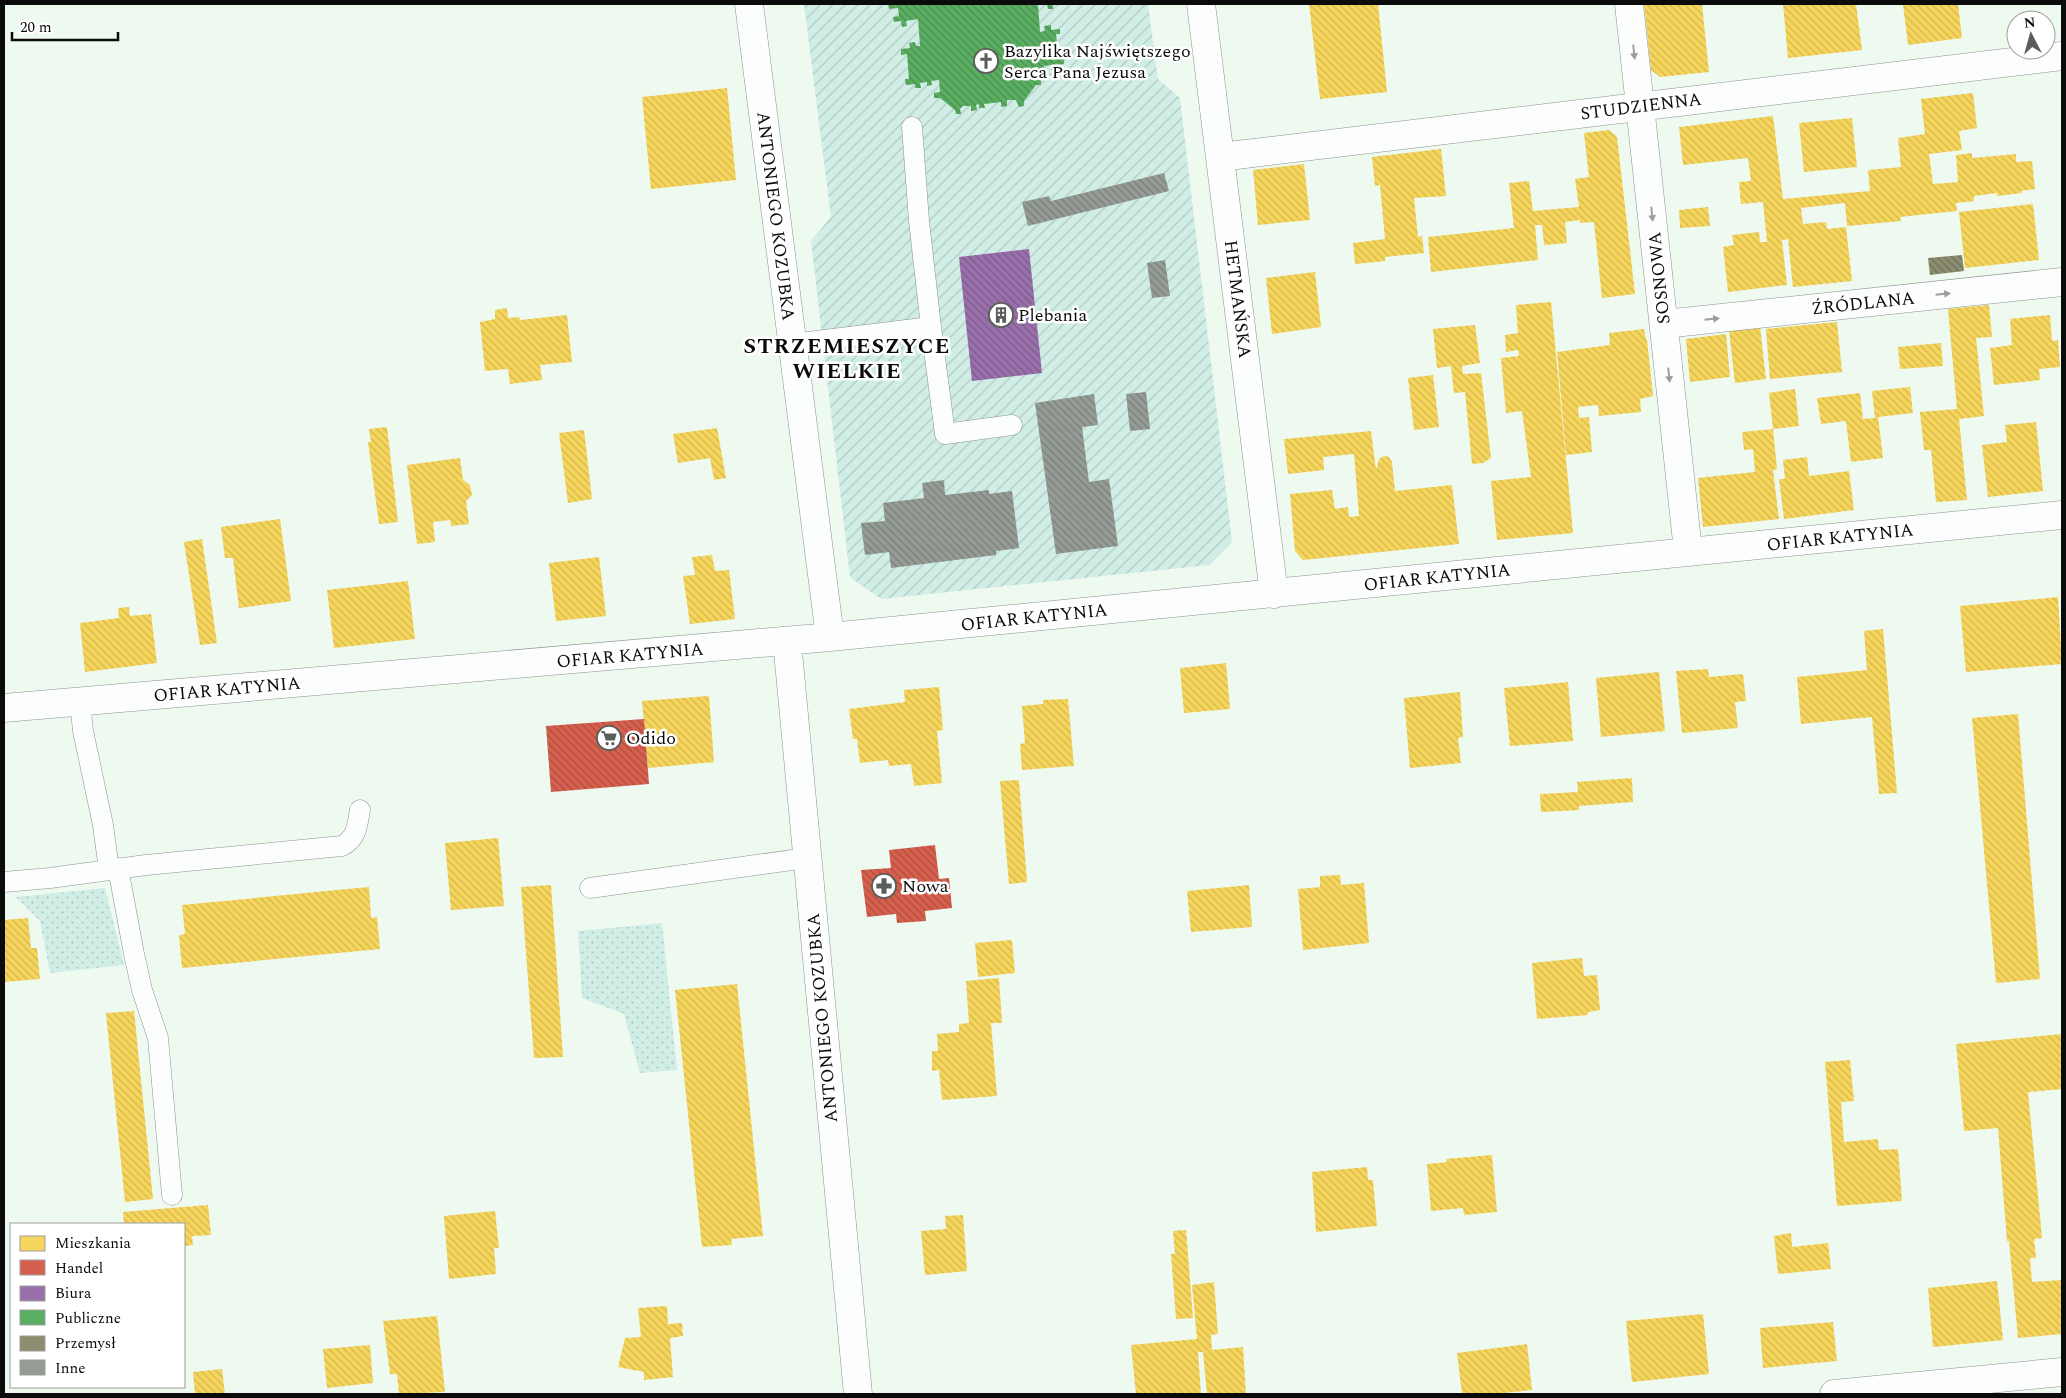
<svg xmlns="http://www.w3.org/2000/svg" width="2066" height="1398" viewBox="0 0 2066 1398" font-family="Spectral,serif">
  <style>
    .park { fill: url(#park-dots) }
    .garden { fill: url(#garden-furrows) }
    .homes { fill: url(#homes-back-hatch) }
    .shops { fill: url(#shops-back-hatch) }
    .offices { fill: url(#offices-back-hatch) }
    .public { fill: url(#public-back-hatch) }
    .industry { fill: url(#industry-back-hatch) }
    .building { fill: url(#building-back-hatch) }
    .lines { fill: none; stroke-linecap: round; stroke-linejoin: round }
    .service-casing { stroke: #8d928e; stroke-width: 21 }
    .minor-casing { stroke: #8d928e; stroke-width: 29 }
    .service { stroke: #fcfefd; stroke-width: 20 }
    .minor { stroke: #fcfefd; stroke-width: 28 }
    .oneway { fill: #9c9d9c }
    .labels { text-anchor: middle; stroke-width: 5; stroke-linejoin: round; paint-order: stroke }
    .poi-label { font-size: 18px; fill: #0b0b0b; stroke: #fff; text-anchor: start }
    .street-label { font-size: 18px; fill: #0b0b0b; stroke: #fff }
    .district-label { font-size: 22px; font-weight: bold; letter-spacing: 1px; fill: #0b0b0b; stroke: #fff }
  </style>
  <defs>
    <pattern id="park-dots" width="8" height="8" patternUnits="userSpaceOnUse" patternTransform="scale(1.25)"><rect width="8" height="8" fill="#d0ede6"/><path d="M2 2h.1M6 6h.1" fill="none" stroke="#b1cac4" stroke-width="1.8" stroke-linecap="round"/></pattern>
    <pattern id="garden-furrows" width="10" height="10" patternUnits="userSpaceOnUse" patternTransform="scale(1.25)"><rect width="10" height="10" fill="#d0ede6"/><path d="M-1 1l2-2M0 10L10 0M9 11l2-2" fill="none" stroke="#b1cac4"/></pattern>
    <pattern id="homes-back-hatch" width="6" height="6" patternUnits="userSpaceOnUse" patternTransform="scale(1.25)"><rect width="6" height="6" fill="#f6d55c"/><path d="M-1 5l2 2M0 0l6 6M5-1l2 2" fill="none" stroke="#d2b64f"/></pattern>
    <pattern id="shops-back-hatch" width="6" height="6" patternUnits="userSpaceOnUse" patternTransform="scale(1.25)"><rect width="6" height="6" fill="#d6604d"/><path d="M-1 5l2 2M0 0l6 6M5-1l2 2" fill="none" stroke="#ac4d3e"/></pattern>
    <pattern id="offices-back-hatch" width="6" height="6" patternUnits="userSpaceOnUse" patternTransform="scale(1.25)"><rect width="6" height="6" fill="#9970ab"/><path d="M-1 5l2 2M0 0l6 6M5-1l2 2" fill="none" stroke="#7b5a89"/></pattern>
    <pattern id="public-back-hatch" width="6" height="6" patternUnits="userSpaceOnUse" patternTransform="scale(1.25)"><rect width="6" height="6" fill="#5aae61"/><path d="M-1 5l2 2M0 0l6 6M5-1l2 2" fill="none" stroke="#498c4e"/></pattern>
    <pattern id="industry-back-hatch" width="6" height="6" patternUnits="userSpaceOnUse" patternTransform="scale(1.25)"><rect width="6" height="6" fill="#8c8c6e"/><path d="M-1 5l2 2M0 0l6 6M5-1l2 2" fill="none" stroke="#717159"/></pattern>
    <pattern id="building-back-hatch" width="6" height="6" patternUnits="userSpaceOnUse" patternTransform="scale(1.25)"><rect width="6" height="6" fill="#959c95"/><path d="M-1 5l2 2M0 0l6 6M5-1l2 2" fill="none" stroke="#787d78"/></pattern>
  </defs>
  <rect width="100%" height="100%" fill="#eef9f0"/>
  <path class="park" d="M105,888l19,77 -74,8 -10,-52 -24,-24z
    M662,923l15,147 -37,3 -16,-59 -42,-16 -4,-67z"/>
  <path class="garden" d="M804,4h344l10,75 22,19 52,444 -23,23 -328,34 -31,-22 -39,-336 20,-24z"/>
  <path class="homes" d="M1309,4h69l9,88 -67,7z
    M1644,4h58l7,68 -49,5 -9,-7z
    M1783,4h73l6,46 -74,8z
    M1903,4h55l4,34 -54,7z
    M727,88l9,92 -85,9 -9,-92z
    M1973,93l4,35 -18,3 3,19 -33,4 4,30 25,-2 -2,-27 16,-2v5l44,-4v8l16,-1 3,28 -14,2 1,2 -25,3v-3l-23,3v5l-18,2 1,8 -57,6 1,4 -54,5 -2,-23 -44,5 2,16 23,-2 1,7 19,-2 6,54 -59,6 -5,-48 -6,1 5,45 -59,7 -5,-45 11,-2 -2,-10 27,-3 1,10h7l-4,-40 -22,2 -2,-22 12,-1 -3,-23 -65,7 -4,-38 94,-11 10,83 87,-8 -2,-21 33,-3 -3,-29 27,-4 -4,-35z
    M1852,118l5,49 -53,5 -5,-49z
    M1609,130l8,7 18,157 -33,4 -8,-76 -14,1v-3l-15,2 2,21 -23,2 -2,-20h-7l3,35 -107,12 -3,-35 86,-9 -5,-45 20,-2 4,30 46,-4 -4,-28 14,-2 -5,-44z
    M1441,149l5,47 -32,2 4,39 4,-1 2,17 -39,4v4l-30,3 -2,-21 32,-4 -5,-54 -5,1 -3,-29z
    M1304,164l6,56 -52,5 -5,-55z
    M2033,204l6,56 -74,8 -6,-56z
    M1708,207l2,19 -30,2 -1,-18z
    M1315,272l6,55 -49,7 -6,-56z
    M1551,302l22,231 -76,7 -6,-59 40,-4 -9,-66 -16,2 -5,-55 18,-2 -1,-6 -12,2 -1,-17 13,-2 -2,-28z
    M1989,305l3,32 -16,1 8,78 -25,3 8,81 -31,2 -5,-52h-7l-4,-38 37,-3 -9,-100z
    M507,308l1,10 11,-1 1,3 47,-5 5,47 -32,3 2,15 -32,4 -2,-15 -23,2 -5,-49 15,-3v-9z
    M2050,315l2,26 6,-1 2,27 -21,2 1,11 -46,5 -4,-37 22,-3 -2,-26z
    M1837,322l5,50 -72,7 -4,-50z
    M1475,325l5,38 -18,3 1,8 18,-1 10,85 -8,5 -11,1 -7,-72 -11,1 -3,-27 -14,2 -4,-39z
    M1760,327l6,52 -31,4 -6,-53z
    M1644,329l2,11h1l6,56 -13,3 1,13 -42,4 -1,-11 -20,2 1,11 10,-1 3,35 -26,3 -9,-103 53,-7 -1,-12z
    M1726,334l4,43 -40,5 -4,-43z
    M1941,343l2,23 -43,3 -2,-22z
    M1433,375l6,52 -25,3 -6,-52z
    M1910,387l3,26 -35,4 5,41 -32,4 -5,-41 -25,3 -4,-26 43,-5 3,26 12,-1 -3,-27z
    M1795,389l4,37 -26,3 -4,-36z
    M2036,422l7,69 -55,6 -6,-52 25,-3 -2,-17z
    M387,427l11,95 -19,2 -11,-82h3l-2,-13z
    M717,428l9,50 -12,2 -4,-22 -32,5 -5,-29z
    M1773,429l4,40 -4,1 6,49 -76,8 -5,-49 57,-6 -2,-23 -9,1 -2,-18z
    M584,430l8,69 -24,4 -9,-70z
    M1371,431l5,39 3,-11 5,-3 5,1 3,5 3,29 57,-6 7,59 -156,16 -8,-9 -5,-57 42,-4 3,19 13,-2 1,10 10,-1 -5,-62 -31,3 1,13 -36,4 -4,-35z
    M1807,457l2,19 40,-5 5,39 -70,9 -5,-40h6l-2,-19z
    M460,458l3,22 7,5 2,10 -6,6 3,23 -18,2 -1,-6 -17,2 2,20 -18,2 -10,-79z
    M280,519l11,82 -52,7 -6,-50h-8l-4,-31z
    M202,539l15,104 -17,2 -16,-103z
    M712,555l3,16 14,-1 6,49 -45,5 -7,-48 12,-1 -3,-18z
    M599,557l7,59 -50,5 -7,-58z
    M408,581l7,58 -81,9 -7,-58z
    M2058,597l4,67 -96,8 -6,-66z
    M129,607l1,9 21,-2 6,49 -72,9 -5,-49 39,-5 -1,-10z
    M1883,629l14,164 -18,1 -7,-77 -71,7 -4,-47 70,-7 -3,-39z
    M1226,663l4,46 -46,4 -4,-45z
    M1708,669l1,8 34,-3 3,27 -11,1 3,26 -56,5 -6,-62z
    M1659,672l6,59 -64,6 -5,-59z
    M1568,682l5,59 -63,5 -6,-58z
    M939,687l4,43 -6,1 5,52 -28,3 -3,-22 -22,2 -1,-6 -28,3 -3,-24h-4l-4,-30 56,-7 -1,-12z
    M1460,692l3,45 -5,1 3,25 -51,5 -6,-70z
    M709,696l5,66 -66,6 -6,-67z
    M1068,699l6,67 -52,4 -2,-26 5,-1 -3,-37 21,-2v-4z
    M2018,714l22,265 -44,4 -24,-265z
    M1632,778l1,24 -54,4v4l-38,2 -1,-18 38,-2 -1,-10z
    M1019,780l8,102 -18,2 -9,-103z
    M498,838l6,68 -53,4 -6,-67z
    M1340,875l1,10 23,-2 5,60 -66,7 -5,-61 22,-2v-11z
    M551,885l12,172 -29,1 -13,-171z
    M1249,885l3,42 -61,5 -4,-41z
    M369,887l2,31 6,-1 3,32 -198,19 -3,-33 6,-1 -3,-29z
    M28,918l3,30h6l3,31 -36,3v-62z
    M1012,940l3,33 -37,4 -3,-34z
    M1582,958l2,18 13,-1 3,35 -12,2v3l-51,4 -5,-56z
    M999,978l3,45h-11l6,73 -55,4 -3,-30 -7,1v-20h6l-1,-17 22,-2v-8l10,-1 -3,-42z
    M737,984l26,252 -32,3 1,6 -30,2 -27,-257z
    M134,1011l19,188 -28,3 -19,-189z
    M2062,1034v55l-34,3 14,146 -8,1 2,19h-6l2,24 30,-2v54l-44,4 -9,-97h-2l-9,-113 -34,3 -8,-87z
    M1850,1060l4,41 -13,1 3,40 34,-3 1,11 19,-1 4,52 -65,5 -12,-144z
    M1492,1155l5,57 -33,3 -1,-7 -32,3 -4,-47 20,-2 -1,-3z
    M1367,1167l1,13h5l4,46 -61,6 -4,-60z
    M208,1205l3,30 -19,1 1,9 -9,1v-22h-60l-1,-12z
    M495,1211l4,37h-5l2,26 -47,5 -5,-63z
    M963,1215l4,56 -42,4 -4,-44 25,-2 -1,-13z
    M1186,1230l7,88 -17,1 -5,-65h4l-2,-23z
    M1791,1233l1,14 36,-4 3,26 -53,5 -4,-38z
    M1997,1281l6,59 -70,7 -5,-59z
    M1214,1282l4,52 -7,1 1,15 31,-3 3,47h-39l-4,-42h-5l3,42h-65l-5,-49 66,-6 -5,-54z
    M667,1306l1,18 14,-1 1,13 -13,2 3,39 -29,3v-8l-26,-5 7,-29 16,-1 -3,-29z
    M1703,1314l6,60 -77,8 -6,-61z
    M437,1316l8,76 -46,2 -2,-20h-7l-7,-53z
    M1833,1322l4,39 -74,7 -3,-40z
    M1527,1344l5,46 -38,4h-32l-5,-41z
    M370,1345l3,38 -46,5 -4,-39z
    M222,1369l3,25h-30l-2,-22z"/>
  <path class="shops" d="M644,719l5,65 -98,8 -5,-66z
    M935,845l4,34 10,-1 3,30 -27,3 1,10 -29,2 -1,-9 -29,3 -6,-47 30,-2 -2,-18z"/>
  <path class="offices" d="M1029,249l13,124 -70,8 -13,-124z"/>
  <path class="public" d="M888,4h150l2,28 5,-1 -1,-5 7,-1v5l9,-1v5h-4l3,25 5,-1v6l-8,1 1,5h-6v-5l-7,1v5l-5,1 -1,-5 -6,1v11l9,1v5h-5l-12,16v5l-5,1 -3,-7h-9v6l-6,1v-5l-17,2 1,4h-6v-4l-3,1 1,5 -6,1v-5h-8l-3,3 1,5h-5l-1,-4 -15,-12h-6v-5l6,-1 -1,-12 -8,1 1,4 -5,1v-4l-7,1 1,5h-6v-4l-9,1 -1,-6h4l-2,-25 -6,1v-6l9,-1 -1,-5 6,-1 1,4h4l-2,-27 -12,2 1,5 -5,1 -1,-6 -7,1 -1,-5 6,-1 -1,-8 -9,1z
    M1047,4h6v5h-5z"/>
  <path class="industry" d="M1962,255l2,16 -34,4 -2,-17z"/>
  <path class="building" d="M1164,173l5,18 -141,35 -6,-24 27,-6 2,5z
    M1165,260l5,36 -18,2 -5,-35z
    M1146,392l4,37 -20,2 -4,-37z
    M1094,394l4,31 -16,2 7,55 20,-3 9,67 -62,8 -21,-151z
    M944,480l1,15 44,-5v4l23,-3 7,57 -23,3v4l-105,13 -2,-16 -24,3 -4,-32 24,-2 -2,-18 41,-5 -2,-15z"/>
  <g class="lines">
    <defs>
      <path id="service" d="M912,127l7,94 12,106
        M792,344l139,-17 14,107 67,-9
        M80,701l3,30 20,94 6,45
        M118,868l16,86 8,36 16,48 14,157
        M4,882l46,-4 96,-13 196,-19c15,-8 15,-20 18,-36
        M590,888l217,-30"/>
      <path id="minor" d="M749,4l81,633
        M1201,4l73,590
        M1629,4l59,547
        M1220,157l842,-101
        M1664,324l398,-42
        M787,641l71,753
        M4,708l826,-71 1232,-122
        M1834,1394l228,-22"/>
    </defs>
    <use href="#service" class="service-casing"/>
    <use href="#minor" class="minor-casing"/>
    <use href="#service" class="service"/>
    <use href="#minor" class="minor"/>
  </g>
  <defs><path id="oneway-solid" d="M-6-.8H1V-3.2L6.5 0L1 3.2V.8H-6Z" transform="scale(1.25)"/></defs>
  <g class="oneway">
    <use href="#oneway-solid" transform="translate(1634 52) rotate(84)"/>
    <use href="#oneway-solid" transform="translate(1652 214) rotate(84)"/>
    <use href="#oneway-solid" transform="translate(1943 294) rotate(-6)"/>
    <use href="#oneway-solid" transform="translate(1712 319) rotate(-6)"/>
    <use href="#oneway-solid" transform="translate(1669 375) rotate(84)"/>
  </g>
  <defs>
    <symbol id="church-ring" viewBox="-11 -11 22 22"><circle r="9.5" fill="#fff" stroke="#5a5e5b" stroke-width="1.5"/><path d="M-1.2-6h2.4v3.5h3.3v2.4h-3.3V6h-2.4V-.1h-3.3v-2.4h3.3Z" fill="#5a5e5b"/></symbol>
    <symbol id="building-ring" viewBox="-11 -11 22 22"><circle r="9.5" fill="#fff" stroke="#5a5e5b" stroke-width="1.5"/><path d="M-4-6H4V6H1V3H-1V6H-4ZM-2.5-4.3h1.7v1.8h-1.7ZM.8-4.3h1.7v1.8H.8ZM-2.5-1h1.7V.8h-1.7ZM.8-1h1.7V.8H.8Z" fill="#5a5e5b"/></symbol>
    <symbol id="supermarket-ring" viewBox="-11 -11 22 22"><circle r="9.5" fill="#fff" stroke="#5a5e5b" stroke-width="1.5"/><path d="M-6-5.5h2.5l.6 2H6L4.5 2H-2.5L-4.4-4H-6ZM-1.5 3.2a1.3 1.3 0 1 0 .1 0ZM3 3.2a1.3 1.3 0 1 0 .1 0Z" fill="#5a5e5b"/></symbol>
    <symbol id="pharmacy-ring" viewBox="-11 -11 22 22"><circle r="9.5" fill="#fff" stroke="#5a5e5b" stroke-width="1.5"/><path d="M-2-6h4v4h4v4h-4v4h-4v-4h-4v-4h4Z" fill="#5a5e5b"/></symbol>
  </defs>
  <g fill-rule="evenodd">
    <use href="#church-ring" x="972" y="47" width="28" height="28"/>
    <use href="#building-ring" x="987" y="301" width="28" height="28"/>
    <use href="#supermarket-ring" x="595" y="724" width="28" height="28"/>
    <use href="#pharmacy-ring" x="870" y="872" width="28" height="28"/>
  </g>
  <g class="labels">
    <g class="poi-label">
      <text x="1004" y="57">Bazylika Najświętszego<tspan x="1004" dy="21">Serca Pana Jezusa</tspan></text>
      <text x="1018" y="321">Plebania</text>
      <text x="626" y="744">Odido</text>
      <text x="902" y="892">Nowa</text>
    </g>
    <g class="street-label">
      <text transform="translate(1641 106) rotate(-7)" y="6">STUDZIENNA</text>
      <text transform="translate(776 216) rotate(83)" y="6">ANTONIEGO KOZUBKA</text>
      <text transform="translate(1659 278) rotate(-96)" y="6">SOSNOWA</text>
      <text transform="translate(1238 299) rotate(83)" y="6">HETMAŃSKA</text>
      <text transform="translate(1863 303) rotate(-6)" y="6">ŹRÓDLANA</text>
      <text transform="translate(1840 537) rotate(-6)" y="6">OFIAR KATYNIA</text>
      <text transform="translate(1437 577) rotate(-6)" y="6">OFIAR KATYNIA</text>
      <text transform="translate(1034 617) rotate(-6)" y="6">OFIAR KATYNIA</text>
      <text transform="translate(630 655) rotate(-5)" y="6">OFIAR KATYNIA</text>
      <text transform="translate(227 689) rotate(-5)" y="6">OFIAR KATYNIA</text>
      <text transform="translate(822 1018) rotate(-95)" y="6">ANTONIEGO KOZUBKA</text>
    </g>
    <g class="district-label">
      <text x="847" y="353">STRZEMIESZYCE<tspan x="847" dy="25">WIELKIE</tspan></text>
    </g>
  </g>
  <rect width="2066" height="1398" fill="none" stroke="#0b0b0b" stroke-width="10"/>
  <rect x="10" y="1223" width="175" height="165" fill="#ffffff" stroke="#9d9d9d"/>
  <rect x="20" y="1236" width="25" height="15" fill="#f6d55c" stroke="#9d9d9d"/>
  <text x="55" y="1248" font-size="15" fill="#0b0b0b">Mieszkania</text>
  <rect x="20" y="1260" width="25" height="15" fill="#d6604d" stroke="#9d9d9d"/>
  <text x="55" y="1273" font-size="15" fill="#0b0b0b">Handel</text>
  <rect x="20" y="1286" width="25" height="15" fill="#9970ab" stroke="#9d9d9d"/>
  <text x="55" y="1298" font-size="15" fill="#0b0b0b">Biura</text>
  <rect x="20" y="1310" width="25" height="15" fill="#5aae61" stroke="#9d9d9d"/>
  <text x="55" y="1323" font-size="15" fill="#0b0b0b">Publiczne</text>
  <rect x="20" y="1336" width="25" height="15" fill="#8c8c6e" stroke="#9d9d9d"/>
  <text x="55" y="1348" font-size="15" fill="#0b0b0b">Przemysł</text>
  <rect x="20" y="1360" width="25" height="15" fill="#959c95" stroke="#9d9d9d"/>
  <text x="55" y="1373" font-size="15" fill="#0b0b0b">Inne</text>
  <g transform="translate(2031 35) rotate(354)"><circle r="24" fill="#ffffff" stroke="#9d9d9d"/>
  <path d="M0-4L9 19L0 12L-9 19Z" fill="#5a5e5b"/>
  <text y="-8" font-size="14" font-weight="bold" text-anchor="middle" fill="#0b0b0b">N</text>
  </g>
  <path d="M12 32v8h106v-8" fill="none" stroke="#0b0b0b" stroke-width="2.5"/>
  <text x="20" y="32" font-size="15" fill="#0b0b0b" stroke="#ffffff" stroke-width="4" paint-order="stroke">20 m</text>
</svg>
